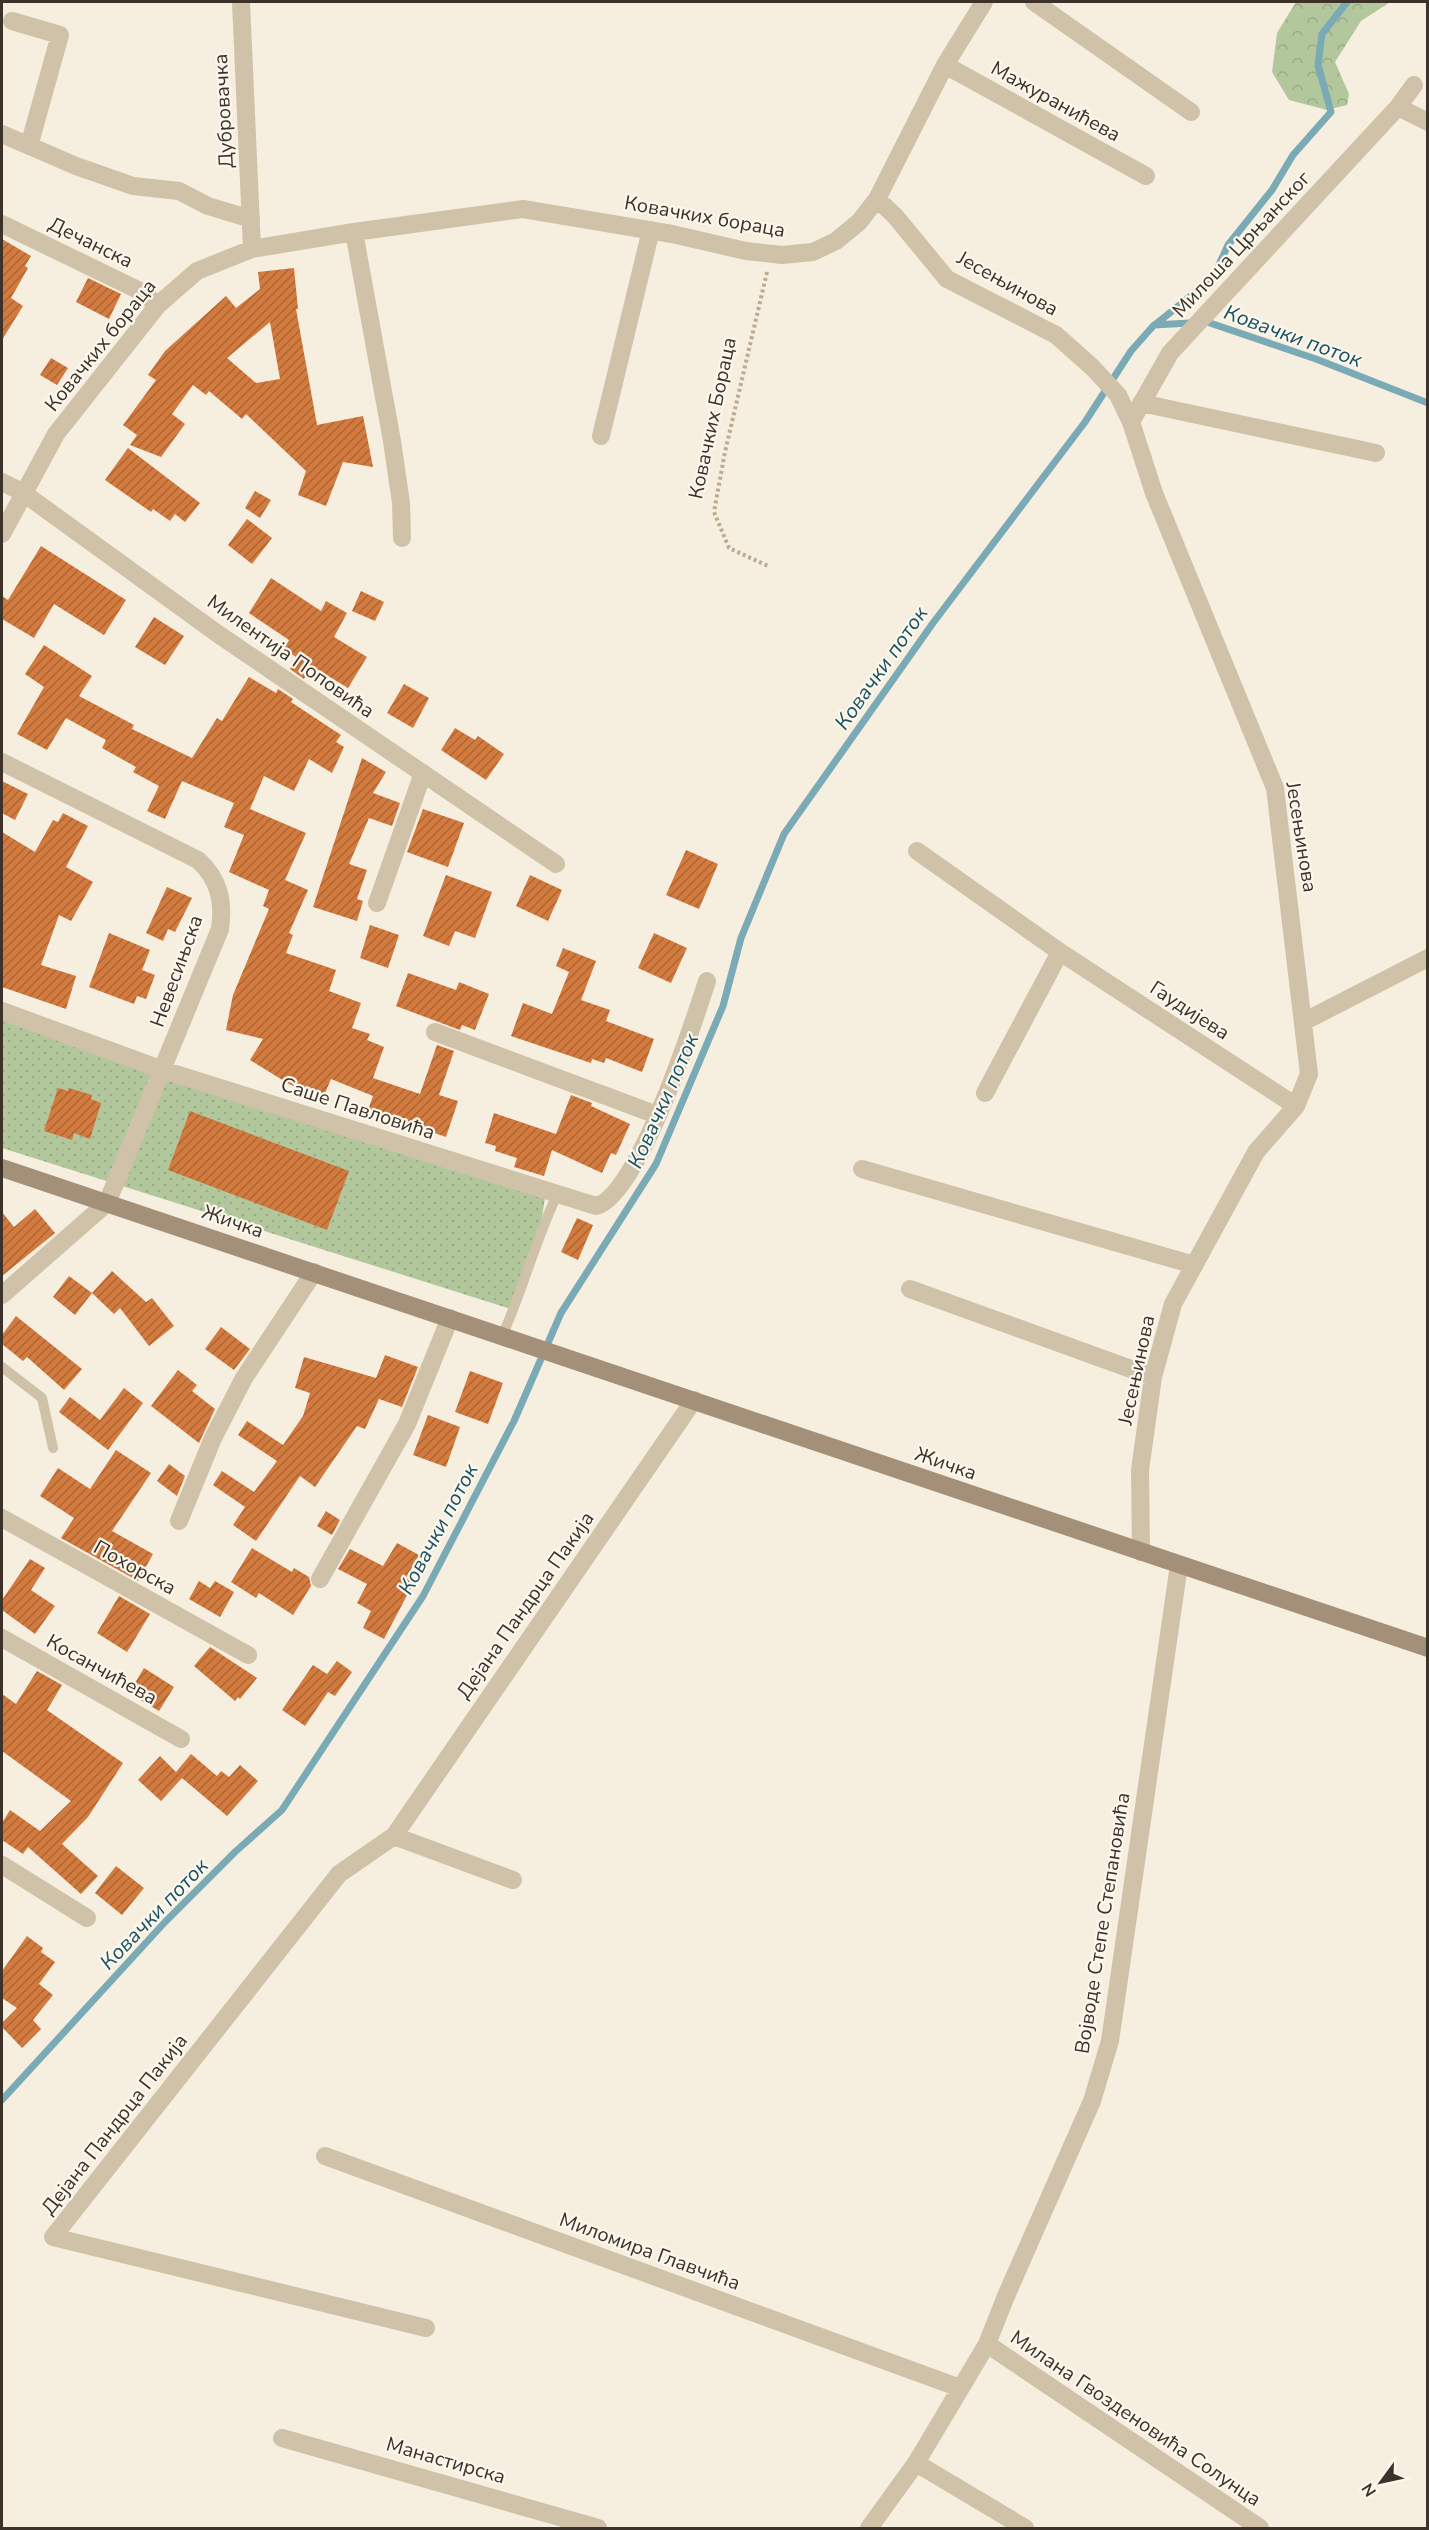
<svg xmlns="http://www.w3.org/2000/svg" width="1429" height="2530" viewBox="0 0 1429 2530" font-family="'Nunito Sans',sans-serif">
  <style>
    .grass { fill: url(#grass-dots) }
    .forest { fill: url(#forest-crowns) }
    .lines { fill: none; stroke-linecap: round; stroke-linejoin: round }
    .stream { stroke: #7aaab6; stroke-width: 7 }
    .building { fill: url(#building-hatch); fill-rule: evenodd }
    .path { stroke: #bcab92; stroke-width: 4; stroke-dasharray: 3 3; stroke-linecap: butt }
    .lane { stroke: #d0c1a9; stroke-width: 10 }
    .street { stroke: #d0c1a9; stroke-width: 18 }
    .secondary { stroke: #a49079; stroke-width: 18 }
    .labels { text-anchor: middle; stroke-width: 4.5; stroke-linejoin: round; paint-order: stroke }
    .street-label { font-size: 20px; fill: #3c3229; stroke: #fcf7ec }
    .water-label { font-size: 21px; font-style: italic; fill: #195263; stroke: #fcf7ec }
  </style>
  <defs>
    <pattern id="grass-dots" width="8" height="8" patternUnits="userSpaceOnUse" patternTransform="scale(1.5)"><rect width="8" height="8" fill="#b2c79c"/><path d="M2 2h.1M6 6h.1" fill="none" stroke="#9aab86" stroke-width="1.8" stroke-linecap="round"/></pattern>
    <pattern id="forest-crowns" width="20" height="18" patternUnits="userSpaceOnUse" patternTransform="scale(1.5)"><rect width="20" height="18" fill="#b2c79c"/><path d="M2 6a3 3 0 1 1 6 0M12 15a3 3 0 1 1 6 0" fill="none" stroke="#9aab86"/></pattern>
    <pattern id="building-hatch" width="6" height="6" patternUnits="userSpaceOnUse" patternTransform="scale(1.5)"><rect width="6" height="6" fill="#d37b3f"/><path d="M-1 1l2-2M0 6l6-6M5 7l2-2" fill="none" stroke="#ac6535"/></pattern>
  </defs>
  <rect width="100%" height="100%" fill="#f6eedf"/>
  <path class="grass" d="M2,1011l544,180 -6,39 -26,80 -512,-162z"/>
  <path class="forest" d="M1296,2h94l-29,19 -26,41 14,32 -2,11 -20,5 -38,-10 -17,-28 5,-39z"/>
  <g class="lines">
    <path class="stream" d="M1156,324l57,-46 15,-33 44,-55 21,-35 38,-43 -13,-47 4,-31 25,-32
      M2,2100l163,-178 70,-70 47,-42 141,-214 91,-175 47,-108 95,-149 67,-158 18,-68 43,-104 149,-211 152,-201 46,-71 23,-26 53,-3 109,37 112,44"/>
  </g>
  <path class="building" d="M2,239l29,17 -6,10 3,2 -17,30 12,8 -21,34z
    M294,268l4,41h-2l21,116 46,-9 10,51 -30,-5 -17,44 -28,-11 8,-24 -60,-57 -4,5 -33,-28 -3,4 -13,-10 -21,29 13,10 -24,33 -31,-12 7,-10 -14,-10 33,-45 -8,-5 17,-24 61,-55 10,12 24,-19 -2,-17zM270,322l10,57 -24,4 -29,-25z
    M88,278l33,16 -12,25 -33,-17z
    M51,358l17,10 -11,17 -17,-10z
    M128,448l72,55 -15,19 -10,-8 -5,7 -17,-12 -2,3 -46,-32z
    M255,491l16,9 -11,18 -15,-10z
    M247,519l25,19 -20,26 -24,-19z
    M41,546l85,54 -22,35 -50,-31 -20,34 -32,-19v-23l6,4z
    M271,578l50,33 5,-10 21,12 -13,24 33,20 -19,31 -36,-22 -8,13 -14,-10 6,-12 -12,-8 5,-9 -40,-27z
    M361,591l23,11 -9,19 -23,-10z
    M154,617l30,19 -19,29 -30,-18z
    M44,645l48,31 -13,20 55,29 -2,4 60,29 25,-40 5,3 27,-44 27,16 2,-4 15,10 -2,3 50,33 -5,7 8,5 -12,26 -23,-14 -15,32 -30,-15 -14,33 56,24 -21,47 23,10 -19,43 4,2 -7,18 50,17 -7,21 32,12 -9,25 18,6 -3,6 17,7 -11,31 47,16 17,-49 17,6 -15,44 19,6 -12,36 -78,-27 5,-14 -42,-17 -8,19 -34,-14 -39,-24 13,-21 -37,-9 7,-35 36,-86 -6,-3 6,-16 -40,-18 15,-37 -20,-8 10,-24 -52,-22 -17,38 -18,-8 12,-25 -26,-14 3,-5 -34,-19 4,-8 -40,-22 -19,32 -30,-16 27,-47 -19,-13z
    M404,684l25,14 -16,30 -26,-15z
    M455,728l20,12 3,-4 26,18 -18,26 -45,-30z
    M362,758l24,14 -13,21 27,10 -8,23 -23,-8 -20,46 18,6 -10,29 6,2 -6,20 -44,-14z
    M2,781l26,13 -13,26 -13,-7z
    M423,809l41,14 -16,44 -41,-15z
    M63,813l25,13 -22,41 27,15 -22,39 -12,-6 -18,50 35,11 -10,33 -64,-22v-155l33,20 18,-32 5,2z
    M686,850l32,14 -19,45 -33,-14z
    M446,875l46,17 -17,46 -20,-7 -6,15 -26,-10z
    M530,875l32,15 -14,31 -32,-15z
    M167,887l25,11 -17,34 -7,-3 -5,12 -17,-8z
    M370,925l29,10 -11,33 -28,-10z
    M109,933l41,17 -8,20 13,5 -9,24 -9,-3 -3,8 -45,-17z
    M654,933l33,15 -16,35 -33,-15z
    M563,948l33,13 -15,39 29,10 -4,11 48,18 -12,33 -36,-14 -2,5 -12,-4 -1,4 -80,-27 12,-33 29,11 17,-42 -13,-6z
    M408,973l48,17 3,-8 30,12 -14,36 -13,-5 -2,5 -64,-24z
    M58,1088l10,3 1,-3 23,7 -1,4 10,4 -11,36 -16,-6 -2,7 -28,-9z
    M571,1095l21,8 -1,3 39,18 -14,31 -5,-2 -9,20 -50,-23 -8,26 -30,-9 3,-9 -22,-7 1,-5 -11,-3 9,-30 62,21z
    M190,1111l159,60 -22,59 -159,-60z
    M35,1209l20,24 -53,43v-64l12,15z
    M577,1218l16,7 -15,35 -17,-8z
    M112,1271l34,31 6,-4 22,28 -25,20 -29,-38 -6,6 -22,-21z
    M69,1276l23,17 -17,22 -22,-18z
    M16,1316l66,53 -18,21 -37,-33 -4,4 -21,-17v-9z
    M221,1327l29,22 -16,21 -29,-21z
    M385,1355l33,12 -16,40 -23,-8 -14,30 -8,-3 -42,61 -15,-11 -44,65 -23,-16 12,-18 -32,-22 9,-14 32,21 23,-31 -39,-26 9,-14 36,24 20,-29 7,-23 -15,-5 9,-31 72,21z
    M178,1370l19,15 -5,6 23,18 -16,34 -48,-37z
    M470,1371l33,12 -15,41 -33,-12z
    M124,1388l19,15 -35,47 -49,-38 11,-15 30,23z
    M428,1415l32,12 -14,40 -33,-12z
    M116,1450l35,23 -39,58 41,23 -15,27 -77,-43 13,-20 -34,-22 18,-28 32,21z
    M169,1464l16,12 -8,20 -20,-15z
    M326,1511l14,9 -8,15 -15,-9z
    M397,1543l22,12 -13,23 8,4 -30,57 -21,-11 8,-17 -14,-8 10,-19 -29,-15 12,-20 33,17z
    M252,1548l40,24 2,-4 15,9 2,9 -18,29 -34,-22 -3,5 -25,-16z
    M30,1559l15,9 -14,22 24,16 -20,28 -33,-24v-10z
    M199,1581l11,7 5,-7 19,11 -14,25 -31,-18z
    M119,1596l31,18 -23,38 -30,-19z
    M210,1647l47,31 -17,21 -2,-2 -3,4 -41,-35z
    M337,1661l15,11 -17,24 -7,-4 -23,34 -23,-16 31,-45 14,9z
    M144,1668l30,19 -15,24 -30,-18z
    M37,1671l25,14 -15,25 76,53 -35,54 -26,27 36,32 -17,18 -53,-47 -5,7 -21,-14v-17l8,-13 30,21 31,-30 -69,-50v-57l14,10z
    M191,1754l26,22 4,-5 8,6 11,-12 18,16 -31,35 -45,-38 -21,23 -23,-21 22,-24 16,16z
    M116,1866l28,22 -22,27 -27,-22z
    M27,1936l16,12 -2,4 14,10 -16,22 14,11 -20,25 8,9 -19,19 -20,-21v-4l15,-15 -15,-10v-27z"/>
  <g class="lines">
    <path class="path" d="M767,272l-42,180 -11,60 15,36 39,18"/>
    <path class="lane" d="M502,1336c21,-46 33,-95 55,-141
      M2,1367l40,31 11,50"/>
    <path class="street" d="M241,2l11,247
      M1034,2l157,110
      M12,21l48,14 -31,111
      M945,65l201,111
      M1398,107l30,15
      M2,134l74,32 57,20 46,5 29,15 43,13
      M877,199l18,17 52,63 109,56 36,32 26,28 13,27 23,71 121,295 34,286 -13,32 -40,46 -83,152 -20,73 -13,93 1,82
      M2,224l136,66 20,15
      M354,232l38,209 9,62 1,35
      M1141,403l235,50
      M1131,422l39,-69 228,-246 16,-22
      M601,436l50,-206
      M2,482l20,10 196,142 338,230
      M2,534l54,-100 102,-129 39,-34 55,-22 102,-17 169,-23 149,25 74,17 36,4 31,-3 23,-11 23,-19 18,-23 68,-134 39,-63
      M2,762l196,98c21,19 26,41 22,69l-113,274 -105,92
      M917,851l143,101 236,154
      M377,903l46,-130
      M2,1011l161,59 433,136c42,-10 97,-182 111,-225
      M1305,1021l123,-63
      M435,1032l222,83
      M985,1093l75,-141
      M862,1169l332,96
      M910,1289l243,88
      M2,1518l246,137
      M179,1521l34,-83 31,-60 70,-106
      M320,1579l87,-155 43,-106
      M2,1638l179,101
      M394,1836l119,44
      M2,1865l85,53
      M325,2156l635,232
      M426,2328l-373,-91 286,-363 55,-38 300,-436
      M987,2344l273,184
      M282,2438l316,90
      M916,2463l109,65
      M869,2528l47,-65 71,-119 19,-48 86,-195 18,-60 69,-476"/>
    <path class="secondary" d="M2,1168l1426,480"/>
  </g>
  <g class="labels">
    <g class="street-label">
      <text transform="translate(1056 101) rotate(29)" y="7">Мажуранићева</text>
      <text transform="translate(223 111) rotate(-93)" y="7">Дубровачка</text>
      <text transform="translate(705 216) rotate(10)" y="7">Ковачких бораца</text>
      <text transform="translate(91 242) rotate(26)" y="7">Дечанска</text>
      <text transform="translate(1241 244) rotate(-47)" y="7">Милоша Црњанског</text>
      <text transform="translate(1008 283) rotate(29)" y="7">Јесењинова</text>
      <text transform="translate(100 345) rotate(-51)" y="7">Ковачких бораца</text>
      <text transform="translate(712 418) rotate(-78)" y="7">Ковачких Бораца</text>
      <text transform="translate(291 656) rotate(35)" y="7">Милентија Поповића</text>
      <text transform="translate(1302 837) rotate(81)" y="7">Јесењинова</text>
      <text transform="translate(176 971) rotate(-70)" y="7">Невесињска</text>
      <text transform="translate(1190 1010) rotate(33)" y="7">Гаудијева</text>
      <text transform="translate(358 1108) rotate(18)" y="7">Саше Павловића</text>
      <text transform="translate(233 1221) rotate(19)" y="7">Жичка</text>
      <text transform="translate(1136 1370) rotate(-78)" y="7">Јесењинова</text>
      <text transform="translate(946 1463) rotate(19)" y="7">Жичка</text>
      <text transform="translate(135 1567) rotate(29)" y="7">Похорска</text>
      <text transform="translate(525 1605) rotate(-55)" y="7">Дејана Пандрца Пакија</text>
      <text transform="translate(102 1669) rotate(29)" y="7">Косанчићева</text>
      <text transform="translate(1102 1923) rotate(-81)" y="7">Војводе Степе Степановића</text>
      <text transform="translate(114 2124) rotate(-52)" y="7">Дејана Пандрца Пакија</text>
      <text transform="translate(650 2251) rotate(20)" y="7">Миломира Главчића</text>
      <text transform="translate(1136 2418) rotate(34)" y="7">Милана Гвозденовића Солунца</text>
      <text transform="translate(446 2460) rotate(16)" y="7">Манастирска</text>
    </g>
    <g class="water-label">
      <text transform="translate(1293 336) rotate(20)" y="7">Ковачки поток</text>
      <text transform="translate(881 668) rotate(-55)" y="7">Ковачки поток</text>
      <text transform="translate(663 1101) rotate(-66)" y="7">Ковачки поток</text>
      <text transform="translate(438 1529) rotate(-62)" y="7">Ковачки поток</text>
      <text transform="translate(154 1914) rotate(-46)" y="7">Ковачки поток</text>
    </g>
  </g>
  <rect width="1429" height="2530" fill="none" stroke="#3c3229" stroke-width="6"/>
  <g transform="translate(1381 2482) rotate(237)" stroke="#fcf7ec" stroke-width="4.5" paint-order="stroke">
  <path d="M0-4.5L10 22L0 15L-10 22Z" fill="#3c3229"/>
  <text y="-9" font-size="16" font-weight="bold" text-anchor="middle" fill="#3c3229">N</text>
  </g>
</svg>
